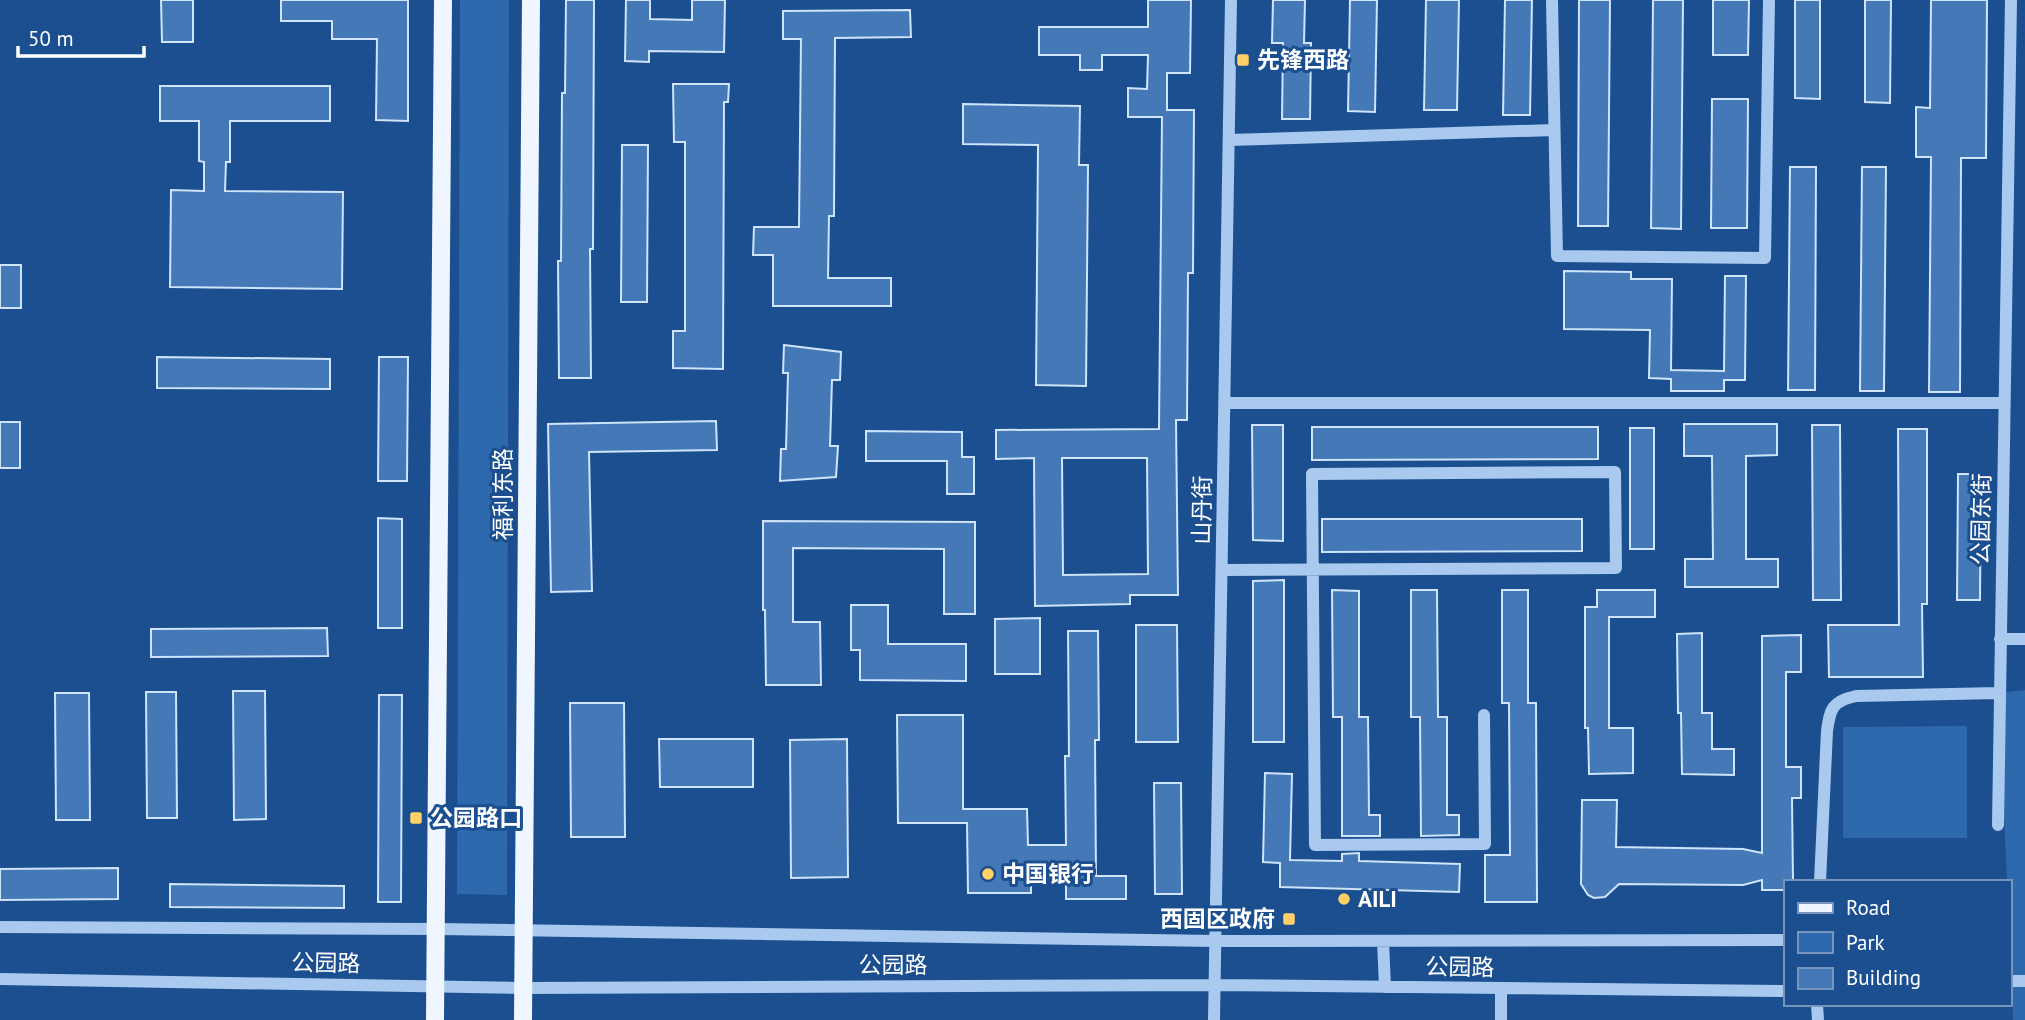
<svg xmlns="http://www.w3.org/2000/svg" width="2025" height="1020" viewBox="0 0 2025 1020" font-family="'PT Sans','Noto Sans SC',sans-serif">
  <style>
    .green { fill: #2e69ad }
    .building { fill: #4478b7; stroke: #cfe3fa; stroke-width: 2; fill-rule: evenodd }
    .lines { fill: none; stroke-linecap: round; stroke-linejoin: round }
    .minor { stroke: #a9c9ee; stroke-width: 12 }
    .major { stroke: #f0f6ff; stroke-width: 18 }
    .poi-dot { fill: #ffd166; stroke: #1b4f8f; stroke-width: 2.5 }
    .labels { text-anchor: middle; stroke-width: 6; stroke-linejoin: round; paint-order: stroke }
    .poi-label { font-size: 23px; font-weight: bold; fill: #fff; stroke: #1b4f8f; text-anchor: start }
    .street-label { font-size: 23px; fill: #fff; stroke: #1b4f8f }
  </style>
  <rect width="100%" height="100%" fill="#1b4f8f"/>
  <path class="green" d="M460,0h49l-2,895 -50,-1z
    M2025,690v330h-12l-4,-138h-2l-8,-189z
    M1967,726v112h-124v-111z"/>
  <path class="building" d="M161,0h32v42h-31z
    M281,0h127v121l-32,-1 1,-81h-45v-18h-51z
    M566,0h28l-1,249h-3l1,129h-32l-1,-117h3l1,-168h3z
    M626,0h24v19l42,1v-20h33l-1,52 -75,-1v11l-24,-1z
    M1148,0h43l-1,73h-23v37h27l-1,163h-5l-1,147h-11l2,175h-48v9l-95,2 -1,-148 -38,1v-29l163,-1 3,-312h-34v-29l19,1 1,-34h-46v15h-22v-15h-41v-28h109zM1062,458h85l1,116 -85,1z
    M1273,0h32l-1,43h7l-1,76h-28l1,-76h-11z
    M1350,0h27l-2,112 -27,-1z
    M1426,0h33l-2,110h-33z
    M1505,0h27l-2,115h-27z
    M1579,0h31l-2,226h-30z
    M1653,0h30l-2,229 -30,-1z
    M1713,0h36l-1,55h-35z
    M1795,0h25v99l-25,-1z
    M1865,0h26l-1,103 -25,-1z
    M1931,0h56l-1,158h-25l-1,234h-31l2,-235h-15v-50l14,1z
    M910,10l1,27 -76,1 -1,178h-5l-1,62h63v28h-118v-51h-20l1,-28h45l2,-188h-18v-28z
    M673,84h56l-1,18h-4l-1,267 -50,-1v-37h12v-189h-11z
    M160,86h170v35h-100v41h-4l-1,29 118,1 -1,97 -172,-2 1,-97 33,1v-29l-5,-1v-40h-39z
    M1712,99h36l-1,129h-36z
    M963,104l117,2 -1,59h9l-2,221 -50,-1 2,-240 -75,-1z
    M622,145h26l-1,157h-26z
    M1790,167h26l-1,223h-27z
    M1862,167h24l-2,224h-24z
    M0,265h21v43h-21z
    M1564,271l67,1v7h41l-1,91 53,1 1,-95h21l-1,104h-21v11h-53v-12l-22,-1 1,-48 -86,-1z
    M784,345l57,7 -1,28h-8l-2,66h8l-2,31 -56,4 1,-32h5l2,-76h-5z
    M157,357l173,2v30l-173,-1z
    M379,357h29l-1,124h-29z
    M716,421l1,29 -128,2 3,139 -41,1 -3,-168z
    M0,422h20v46h-20z
    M1684,424h93v31l-31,1v103h32v28h-93v-28h28l-1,-103h-28z
    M1252,425h31v116l-30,-1z
    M1812,425h28l1,175h-28z
    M1312,427h286v32l-286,1z
    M1630,428h24v121h-24z
    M1898,429h29v175h-5l1,73h-94l-1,-52h71z
    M866,431l96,1v25h12v37h-27v-33h-81z
    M1958,474h23l-1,126h-23z
    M378,518l24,1v109h-24z
    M1322,519h260v32l-260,1z
    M763,521l212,1v92h-31v-65l-151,-1v74h27l1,63h-55l-1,-75h-2z
    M1284,580v162h-31v-161z
    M1332,590l27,1v126h9l1,98h11v21h-38v-119h-9z
    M1411,590h26l1,127h9v98h12v20l-38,1 -1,-119h-9z
    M1502,590h26v113h8l1,199h-52v-47h25l-1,-152h-7z
    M1597,590h58v27h-46v111h24v45l-44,1 -1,-46h-3v-121h12z
    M851,605h37v39h78v37l-106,-1v-30h-9z
    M1040,618v56h-45v-55z
    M1136,625h41l1,117h-42z
    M327,628l1,28 -177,1v-28z
    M1068,631h30l1,109h-4l1,136h30v23h-60v-28h-35v22h-63l-1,-70h-69l-1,-108h66v94h64l1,36h38l-1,-89h4z
    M1702,633v80h10v36h22v26l-52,-1 -1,-61h-3l-1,-79z
    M1801,635v37h-15v95h15v31h-9l1,84h-8v8h-23v-10l-19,5 -124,-1 -14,13 -11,1 -6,-3 -7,-11 1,-84h35l-1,47 127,2 19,4v-217z
    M233,691h32l1,128 -32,1z
    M146,692h30l1,126h-30z
    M55,693h34l1,127h-34z
    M379,695h23l-1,207h-23z
    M570,703h54l1,134h-54z
    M659,739h94v48h-93z
    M847,739l1,138 -57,1 -1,-138z
    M1265,773l27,1 -2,86 52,1v-7l17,-1v8l101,3 -1,28 -179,-5v-24l-17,-1z
    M1154,783h27l1,111h-27z
    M118,868v31l-118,1v-31z
    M170,884l174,2v22l-174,-1z"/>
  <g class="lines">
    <path class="minor" d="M1552,1l5,255 208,2 4,-258
      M1229,140l325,-10
      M1225,403h779
      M1222,570l394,-2 -1,-96 -303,2 3,371 170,-1 -1,-129
      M2000,639h25
      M1998,825l13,-825
      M1820,882l7,-151c3,-22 5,-30 29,-35l143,-3
      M0,927l437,2 779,12 569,-1
      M1383,941l2,46
      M0,979l523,9 691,-3 571,6
      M2009,981h16
      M1501,988v32
      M1817,1004l1,16
      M1214,1020l17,-1020"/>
    <path class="major" d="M435,1020l8,-1020
      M523,1020l8,-1020"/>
  </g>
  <g class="poi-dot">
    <rect x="1236" y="53" width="14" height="14" rx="3.5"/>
    <rect x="409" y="811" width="14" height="14" rx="3.5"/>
    <circle cx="988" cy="874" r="7"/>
    <circle cx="1344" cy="899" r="7"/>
    <rect x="1282" y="912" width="14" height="14" rx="3.5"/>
  </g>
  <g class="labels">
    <g class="poi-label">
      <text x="1257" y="68">先锋西路</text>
      <text x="430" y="826">公园路口</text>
      <text x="1002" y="882">中国银行</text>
      <text x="1358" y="907">AILI</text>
      <text x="1275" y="927" text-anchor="end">西固区政府</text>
    </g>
    <g class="street-label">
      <text transform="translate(503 494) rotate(-90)" y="8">福利东路</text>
      <text transform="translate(1202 510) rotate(-89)" y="8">山丹街</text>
      <text transform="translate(1981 519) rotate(-89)" y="8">公园东街</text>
      <text transform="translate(326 963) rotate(1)" y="8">公园路</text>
      <text x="893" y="973">公园路</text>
      <text transform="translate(1460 967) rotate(1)" y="8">公园路</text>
    </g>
  </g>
  <rect x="1784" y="880" width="228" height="126" fill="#1b4f8f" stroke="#7695bc" stroke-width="2"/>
  <rect x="1798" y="903" width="35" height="10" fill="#f0f6ff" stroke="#7695bc" stroke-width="2"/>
  <text x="1846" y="915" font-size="21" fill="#ffffff">Road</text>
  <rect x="1798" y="932" width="35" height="21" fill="#2e69ad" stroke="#7695bc" stroke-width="2"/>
  <text x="1846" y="950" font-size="21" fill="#ffffff">Park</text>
  <rect x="1798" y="968" width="35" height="21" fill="#4478b7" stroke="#7695bc" stroke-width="2"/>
  <text x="1846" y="985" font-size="21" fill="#ffffff">Building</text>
  <path d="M18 46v10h126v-10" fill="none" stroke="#ffffff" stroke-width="3.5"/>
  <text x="28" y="46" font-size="21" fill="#ffffff" stroke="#1b4f8f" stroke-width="5" paint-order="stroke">50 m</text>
</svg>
